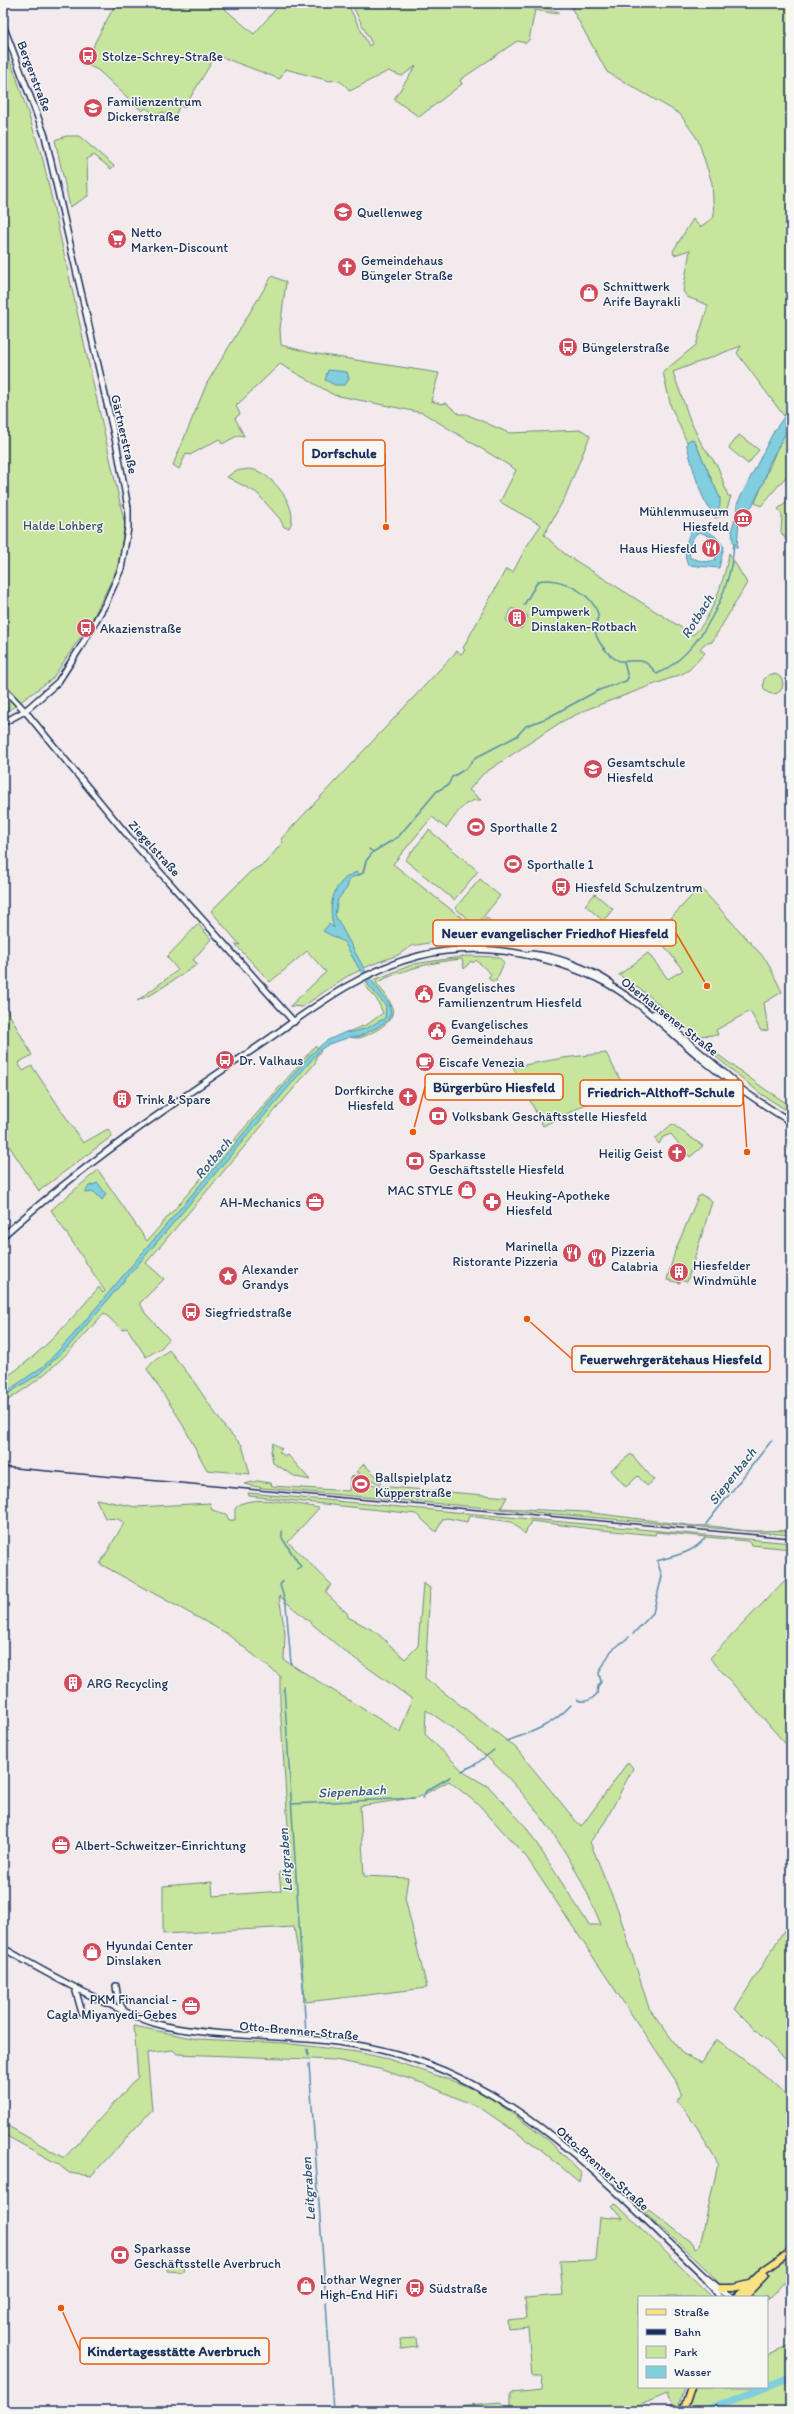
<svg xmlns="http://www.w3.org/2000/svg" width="794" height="2414" viewBox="0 0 794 2414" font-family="Itim,sans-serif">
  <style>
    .green { fill: #c7e59d; stroke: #718a7e; fill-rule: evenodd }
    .water { fill: #80cede; stroke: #588eab; fill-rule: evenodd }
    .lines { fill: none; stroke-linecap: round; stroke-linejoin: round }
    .stream { stroke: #588eab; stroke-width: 1.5 }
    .river { stroke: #80cede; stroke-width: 8 }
    .secondary-casing { stroke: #1b2f5e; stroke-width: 8 }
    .primary-casing { stroke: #1b2f5e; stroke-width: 9 }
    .secondary { stroke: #f6f6f2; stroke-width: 5 }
    .primary { stroke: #f8e281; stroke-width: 6 }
    .rail { stroke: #1b2f5e; stroke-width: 1.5 }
    .labels { text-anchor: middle; stroke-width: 3; stroke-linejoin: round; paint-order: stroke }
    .poi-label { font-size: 13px; fill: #1b2f5e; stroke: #f6f6f2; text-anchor: start }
    .street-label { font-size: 13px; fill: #1b2f5e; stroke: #f6f6f2 }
    .park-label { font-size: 13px; fill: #3d536b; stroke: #f6f6f2 }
    .water-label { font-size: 14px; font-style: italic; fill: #34577e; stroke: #f6f6f2 }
    .leader { fill: none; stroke: #e8590c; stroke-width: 1.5 }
    .callout-dot { fill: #e8590c; stroke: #f6f6f2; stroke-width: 1.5 }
    .callout { fill: #f6f6f2; stroke: #e8590c; stroke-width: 1.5 }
    .callout-label { font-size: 14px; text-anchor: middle; font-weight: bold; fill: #1b2f5e }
  </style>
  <rect width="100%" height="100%" fill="#f3eaed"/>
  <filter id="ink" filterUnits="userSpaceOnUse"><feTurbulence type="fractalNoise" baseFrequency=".025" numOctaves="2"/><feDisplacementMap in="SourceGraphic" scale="8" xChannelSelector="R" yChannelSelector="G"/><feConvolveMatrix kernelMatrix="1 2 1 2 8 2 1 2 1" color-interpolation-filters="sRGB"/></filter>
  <g filter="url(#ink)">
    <path class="green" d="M116,3h107l3,7 28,24 27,-31h66l22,43 3,-2 -21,-41h175l33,9 -1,2 -23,-4 -6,30 -3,3 -9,-2 -57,39 2,4 -43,33 -25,-18 22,-33 -14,10 -14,-5 -38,20c-5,-6 -10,-13 -20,-10l-45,-12 -5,10 -64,-24 -32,53 -4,-3 -6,13 -11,-6 -7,3 -10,-7 -4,3 -44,-41 -11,-5 8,-23z
      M574,3h217v404l-7,9 -47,-63 4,-7 -68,26 17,48 11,23 17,24 10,29h3l-6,19 -10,3 -2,-5 7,-15 -26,-58 -7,2 -16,-35 -8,-35 33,-27 12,-40 -21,-8 -4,-6 7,-41 -16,5 -1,-4 20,-32 7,8 14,-10 -2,-34 -14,-43 -18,-26 -73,-42 -35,-63z
      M3,44l13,32 27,84 82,365 -7,42 -26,53 -40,59 -47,34 4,-7 -6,-8z
      M66,136h13l35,30 -3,3 -17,-14 -7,4 1,37 -18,11 -15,-67z
      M272,276l14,6 -6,47 1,16 30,8 128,20 -8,28 11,3 4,-1 13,11h7l43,19 73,-3 8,6 -25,61 -21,38 21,19 128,81c19,-16 32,-58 36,-82l18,30 -35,59 -8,2 -4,5 5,4 -16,17 -7,4 -94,35 -27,13 -78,52 -14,16 12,10c-18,-1 -25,16 -35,28l-14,-11 -39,47 83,65 10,-12 29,25h-45l-12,-4 -47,8 -13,9 -25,9 -27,13 -44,30 -12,-1 36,-34 -19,-21 -37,31 -35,-38 5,1 -29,-34 39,-39 15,-9 18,-21 -2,-3 176,-188 4,3 4,-4 -2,-2 43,-79 7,3 13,-25 15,-22 -41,-23 16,-32 -11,-7 -82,-50 -89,-18 -54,-31 -44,42 4,8 -5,4 9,18 -5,-1 -17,9 -3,-5 -29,16 -4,-1 -7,15 -6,-4 34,-82zM512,608l16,8 -7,13 -15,-9z
      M791,423v48l-30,35 -6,-3 25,-62z
      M739,435l20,15 -11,14 -19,-16z
      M249,469c20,0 53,40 40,59l-5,-1 -4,-8 -23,-26 -30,-16 8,-6z
      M791,499v49l-10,-16 1,-17 -4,-6z
      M763 684a10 10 0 1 1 20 0a10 10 0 1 1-20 0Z
      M429,830l49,41 -24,29 -49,-40z
      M480,879l20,17 -24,30 -21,-18z
      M700,887l67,74 15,31 -18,11 4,27 -7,1 -11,-20 -34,19 2,5 -24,1 -47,-42 -28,-19 29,-22 20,26 15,-9 -22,-28 9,-23z
      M595,894l18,15 -10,12 -18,-16z
      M198,924l13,15 -18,21 5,4 -44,29 -17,8 41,-31 -11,-13z
      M466,956l33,1 5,6 -8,18h-4l-4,-3 3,-4 -15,-14 -3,3 -2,-2 -7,8 -2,-10c-30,3 -59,10 -86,24 18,21 26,33 -1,48 -10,5 -15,9 -25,6l-2,-5 -3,1 23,-9 15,-11 -6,-13 -13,-16 50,-20z
      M3,1003l29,52 -14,8 5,8 9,-5 51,77 25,-14 4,7 -73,55 -36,-54z
      M315,1046l6,5 -5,6v5l-170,201 18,16 -24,24 5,10 24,26 -8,9 -15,9 -19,-29 -5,2 -18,-17c-34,39 -56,63 -101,90v-24c39,-25 66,-57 96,-92l4,6 2,-2 -54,-81 47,-40 49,71z
      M709,1051h4l53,39 25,16v7l-30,-19z
      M606,1053l17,32 -80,41 -30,-59 50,-9z
      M672,1124l31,22 -13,11 -19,-23 -8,3 -4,7 -4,-5z
      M701,1195l9,4 2,3 -25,80 -7,-2v3l-13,-3 8,-29 23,-54z
      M169,1350l21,26 36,53 16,16 8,29 -43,-4 -28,-52 -32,-49 6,-7z
      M273,1443l9,6 -3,3 6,4 3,-1 22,25 -14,-3 -23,-14 -2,-12z
      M631,1454l23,26 -7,6 -9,-10 -12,11 -15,-17z
      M364,1464l17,17 -1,3 -24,-12z
      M355,1475l10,7 13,4 129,11 -6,11 84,4 110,14c18,-2 36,4 55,5 15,0 26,-1 41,0v4l-528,-47 -19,-4 13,-3 14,2 1,3 77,5 1,-13z
      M248,1493l543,50v6l-39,-4 -5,-4 -91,-9 -1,3 -63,-6 -61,-8 -6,13 -13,-12 -43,-6 -2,6 -20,-4 -4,1 -7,13 -20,-18 -167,-18z
      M96,1499l40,8 74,-4 2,7 14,4 3,6h6v-11c10,-17 67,-4 84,-1l-31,34 43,42 -5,9 21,20 1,4 28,15 29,27 13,-13 5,-63 7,5 -5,90 90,69 66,80 47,-65 5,6 -28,54 -15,20 28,68 31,98 34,46 19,9 14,-24 51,38 24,23v180h-5l-19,21v-4h-35l-26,-28 -60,-56 3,-4 44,35 2,4 5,-3 18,-81 -21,-37 -20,-26 5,-7 -4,-10 -151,-226 -47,-52 -31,-25 -30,16 -59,9 4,70 44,2 -3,20 22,90 -121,14 -12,-75 -131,7v-48l49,-4 1,14 68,-5 -2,-19h12l-11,-168v-28l-54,-43 -126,-69 24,-41 -6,-4 -13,-1zM279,1596l64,54 69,49 -12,33 -116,-72 1,-27zM426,1710c80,51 141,127 175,215h-12l-63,-98 -37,-40 -24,-14 -40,-39z
      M791,1574v176l-81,-92z
      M791,1919v146l-56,-56z
      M134,2026l63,13 87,4 73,9 31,7 71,24 28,12 61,45 33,33 -2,9 -40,-34 -57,-39 -57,-25 -46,-15 -44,-9 -158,-6 -4,-4 -26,3 5,57 -61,66 -22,-3 -11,-9 -55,-30v-11l59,34h3l73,-80z
      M615,2203l97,94h-73v90h45l-5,17 11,-4 4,-13h73v-32l24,-9v59l-15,6h-117l15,-6 -5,-5 -2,-6 -41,17h-115v-18l30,-3 1,-13h-10l-4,-50 -20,2 -1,-9 20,-2 -2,-20 38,-3 -3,-34 36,-1 4,-43 23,2 -11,-13z
      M184,2261l-1,11 -16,-1 1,-9z
      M416,2338l1,9 -16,2 -1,-10z
      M500,2402l5,3v6h-101z"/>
    <path class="water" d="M328,370l19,2 2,7 -4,6h-10l-10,-5z
      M791,407v16l-22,41 -6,20 -11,22 -10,8 -3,5 -2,29 -4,-6 -1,-14 5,-15v-9l37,-73z
      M691,439l3,1 26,58v8l-5,8c-14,-9 -23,-51 -28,-68v-4z
      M697,525l18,11 9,11 -5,21 -31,-3c-6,-10 -1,-34 9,-40zM700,532l13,6 7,8 -5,14 -9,2 -16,-4c-2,-9 1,-23 10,-26z
      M357,872l2,3 -9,3 -3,10 -9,11 -3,16 33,61 21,27 2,10 -3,7 -10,7 -20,10h-8l-21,7 -9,6 -253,298 -28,26 -36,23v-3l42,-29 28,-30 236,-279 17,-15 22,-10 1,2 18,-5 18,-10 1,-12 -17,-20 -25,-44 -21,-11 6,-7 5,4c-7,-22 -1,-48 23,-56z
      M98,1183l8,11 -4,6 -8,-8 -9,1 4,-7z"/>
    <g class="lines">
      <path class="stream" d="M524,605l14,-24c21,-5 53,11 60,33 1,5 -3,9 -3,14 0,10 8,20 15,27 12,11 17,4 31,6 7,1 12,8 16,13 45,-22 74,-83 77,-131
        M369,849l4,3
        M359,875l4,-2 3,-12 7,-9 25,-15 39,-46 11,-6 4,-8 15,-9 8,-10 42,-22 9,-10 21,-8 52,-28 27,-9 2,-3 -4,-16
        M706,1524l66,-84
        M282,1531v7l19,29 -4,2
        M283,1581l-3,4 6,19 5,60
        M633,1634l20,-21 9,-37 -5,-15c18,-6 35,-7 48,-23
        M284,1687l22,346
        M577,1700c9,3 14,0 20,-6l1,-8 3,-4 -2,-9 12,-22 18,-14
        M506,1741c25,-8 47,-16 65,-36
        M462,1771l14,-7 18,-14
        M423,1798l3,-7 24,-14
        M292,1804l122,-6
        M307,2049l1,7
        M309,2064l16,224
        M326,2302l7,109"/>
      <path class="river" d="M767,2387l24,-10
        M704,2411l62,-24"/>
      <defs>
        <path id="secondary" d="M3,25l42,111 72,311 11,61v20l-7,41 -15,34 -26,45 -22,34 -33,29 -22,12
          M3,688l22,23 108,131 161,180
          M531,954c27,2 58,15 80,29
          M654,1013l81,69
          M3,1236c79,-71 166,-130 254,-189 51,-35 101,-76 162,-91 60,-15 121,-3 177,22 41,19 73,54 107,82 28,23 57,43 88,62
          M3,1948c36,21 72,41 110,58 16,8 34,16 52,20 47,10 96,9 143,13 39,3 78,10 114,23 113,40 197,133 282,214l26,21
          M116,1986l2,14 6,11
          M75,1988l7,25
          M705,2278l15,19"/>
        <path id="primary" d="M721,2288h12l16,-4
          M737,2297l27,-27 27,-19
          M744,2297l21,-22
          M683,2411l8,-24"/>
      </defs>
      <use href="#secondary" class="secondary-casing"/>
      <use href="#primary" class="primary-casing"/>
      <use href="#secondary" class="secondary"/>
      <use href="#primary" class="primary"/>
      <path class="rail" d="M3,1467l788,71"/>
    </g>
  </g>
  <defs>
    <symbol id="bus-disc" viewBox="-11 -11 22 22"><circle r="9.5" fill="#d1495b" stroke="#f6f6f2"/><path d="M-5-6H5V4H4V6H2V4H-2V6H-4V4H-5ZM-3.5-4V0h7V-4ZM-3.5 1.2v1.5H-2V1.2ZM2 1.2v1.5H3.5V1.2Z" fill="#fff"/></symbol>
    <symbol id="school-disc" viewBox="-11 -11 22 22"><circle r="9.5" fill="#d1495b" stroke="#f6f6f2"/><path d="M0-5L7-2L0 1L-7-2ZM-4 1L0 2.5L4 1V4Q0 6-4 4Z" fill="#fff"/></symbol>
    <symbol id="supermarket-disc" viewBox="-11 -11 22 22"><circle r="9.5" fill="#d1495b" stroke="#f6f6f2"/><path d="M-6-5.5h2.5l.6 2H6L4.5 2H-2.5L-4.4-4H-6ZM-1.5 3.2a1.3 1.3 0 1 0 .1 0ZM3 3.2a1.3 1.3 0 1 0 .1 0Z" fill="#fff"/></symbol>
    <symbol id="church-disc" viewBox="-11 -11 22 22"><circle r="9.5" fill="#d1495b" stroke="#f6f6f2"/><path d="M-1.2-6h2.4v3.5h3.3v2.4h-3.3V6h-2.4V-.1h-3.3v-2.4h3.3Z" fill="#fff"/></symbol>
    <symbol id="shop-disc" viewBox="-11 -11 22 22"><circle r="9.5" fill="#d1495b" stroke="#f6f6f2"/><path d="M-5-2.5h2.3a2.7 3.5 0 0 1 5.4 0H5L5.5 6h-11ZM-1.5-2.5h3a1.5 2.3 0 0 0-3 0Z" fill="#fff"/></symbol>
    <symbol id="museum-disc" viewBox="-11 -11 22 22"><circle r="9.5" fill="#d1495b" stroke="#f6f6f2"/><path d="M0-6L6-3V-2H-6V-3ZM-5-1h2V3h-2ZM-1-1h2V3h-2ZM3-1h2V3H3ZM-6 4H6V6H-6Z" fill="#fff"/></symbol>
    <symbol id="restaurant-disc" viewBox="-11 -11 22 22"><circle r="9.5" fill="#d1495b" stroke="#f6f6f2"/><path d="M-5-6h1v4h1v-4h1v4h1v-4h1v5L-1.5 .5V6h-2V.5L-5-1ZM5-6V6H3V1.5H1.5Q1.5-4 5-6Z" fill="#fff"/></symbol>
    <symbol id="building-disc" viewBox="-11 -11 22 22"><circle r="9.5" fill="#d1495b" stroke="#f6f6f2"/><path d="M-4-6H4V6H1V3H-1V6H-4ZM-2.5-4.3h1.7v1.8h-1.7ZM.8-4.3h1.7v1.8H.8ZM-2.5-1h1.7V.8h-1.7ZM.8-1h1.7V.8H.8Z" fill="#fff"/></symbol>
    <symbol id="stadium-disc" viewBox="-11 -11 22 22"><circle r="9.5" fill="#d1495b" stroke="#f6f6f2"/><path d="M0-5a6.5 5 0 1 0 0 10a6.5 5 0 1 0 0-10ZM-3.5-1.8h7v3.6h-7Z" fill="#fff"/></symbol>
    <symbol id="civic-disc" viewBox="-11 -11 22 22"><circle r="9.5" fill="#d1495b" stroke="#f6f6f2"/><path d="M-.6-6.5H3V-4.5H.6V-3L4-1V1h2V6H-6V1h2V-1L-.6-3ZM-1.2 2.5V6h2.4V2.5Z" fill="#fff"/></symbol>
    <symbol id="cafe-disc" viewBox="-11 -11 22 22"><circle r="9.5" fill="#d1495b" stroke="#f6f6f2"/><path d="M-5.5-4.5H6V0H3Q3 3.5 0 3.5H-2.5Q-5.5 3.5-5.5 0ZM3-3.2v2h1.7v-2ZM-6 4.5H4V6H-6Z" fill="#fff"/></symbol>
    <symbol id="bank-disc" viewBox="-11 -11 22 22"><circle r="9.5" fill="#d1495b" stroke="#f6f6f2"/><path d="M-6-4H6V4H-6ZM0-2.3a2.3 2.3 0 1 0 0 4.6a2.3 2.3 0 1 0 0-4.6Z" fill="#fff"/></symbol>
    <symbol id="office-disc" viewBox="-11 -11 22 22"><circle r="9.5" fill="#d1495b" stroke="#f6f6f2"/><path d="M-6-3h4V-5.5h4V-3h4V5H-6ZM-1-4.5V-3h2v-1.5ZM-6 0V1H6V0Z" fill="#fff"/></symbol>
    <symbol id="pharmacy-disc" viewBox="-11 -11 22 22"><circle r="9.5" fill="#d1495b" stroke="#f6f6f2"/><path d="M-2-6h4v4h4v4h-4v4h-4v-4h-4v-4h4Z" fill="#fff"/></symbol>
    <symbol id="sight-disc" viewBox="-11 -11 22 22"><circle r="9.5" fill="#d1495b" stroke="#f6f6f2"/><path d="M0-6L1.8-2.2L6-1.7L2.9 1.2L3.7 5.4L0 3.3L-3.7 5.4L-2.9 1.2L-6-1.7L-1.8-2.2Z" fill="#fff"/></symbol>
  </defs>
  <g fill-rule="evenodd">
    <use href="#bus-disc" x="77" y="45" width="22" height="22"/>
    <use href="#school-disc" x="82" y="97" width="22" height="22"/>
    <use href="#school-disc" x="332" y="201" width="22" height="22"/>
    <use href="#supermarket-disc" x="106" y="228" width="22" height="22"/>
    <use href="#church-disc" x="336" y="256" width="22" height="22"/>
    <use href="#shop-disc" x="578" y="282" width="22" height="22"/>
    <use href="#bus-disc" x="557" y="336" width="22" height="22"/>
    <use href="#museum-disc" x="732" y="507" width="22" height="22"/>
    <use href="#restaurant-disc" x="700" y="537" width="22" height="22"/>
    <use href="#building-disc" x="506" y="607" width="22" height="22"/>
    <use href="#bus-disc" x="75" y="617" width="22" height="22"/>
    <use href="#school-disc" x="582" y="758" width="22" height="22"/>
    <use href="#stadium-disc" x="465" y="816" width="22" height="22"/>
    <use href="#stadium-disc" x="502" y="853" width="22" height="22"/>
    <use href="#bus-disc" x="550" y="876" width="22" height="22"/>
    <use href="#civic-disc" x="413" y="983" width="22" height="22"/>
    <use href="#civic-disc" x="426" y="1020" width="22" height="22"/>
    <use href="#bus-disc" x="214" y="1049" width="22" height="22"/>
    <use href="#cafe-disc" x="414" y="1051" width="22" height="22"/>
    <use href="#church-disc" x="397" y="1086" width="22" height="22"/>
    <use href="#building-disc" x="111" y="1088" width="22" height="22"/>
    <use href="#bank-disc" x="427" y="1105" width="22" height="22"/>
    <use href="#church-disc" x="666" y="1142" width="22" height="22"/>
    <use href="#bank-disc" x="404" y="1150" width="22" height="22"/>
    <use href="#shop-disc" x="456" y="1179" width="22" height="22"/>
    <use href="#office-disc" x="304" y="1191" width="22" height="22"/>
    <use href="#pharmacy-disc" x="481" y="1191" width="22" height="22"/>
    <use href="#restaurant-disc" x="561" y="1242" width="22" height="22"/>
    <use href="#restaurant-disc" x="586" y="1247" width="22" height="22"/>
    <use href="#building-disc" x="668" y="1261" width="22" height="22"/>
    <use href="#sight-disc" x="217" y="1265" width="22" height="22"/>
    <use href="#bus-disc" x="180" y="1301" width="22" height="22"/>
    <use href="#stadium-disc" x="350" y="1473" width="22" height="22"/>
    <use href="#building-disc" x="62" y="1672" width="22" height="22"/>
    <use href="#office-disc" x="50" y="1834" width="22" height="22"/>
    <use href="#shop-disc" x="81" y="1941" width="22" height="22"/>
    <use href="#office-disc" x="180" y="1995" width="22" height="22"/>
    <use href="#bank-disc" x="109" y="2244" width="22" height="22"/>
    <use href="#shop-disc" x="295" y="2275" width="22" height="22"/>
    <use href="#bus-disc" x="404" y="2277" width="22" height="22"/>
  </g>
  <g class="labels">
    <g class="poi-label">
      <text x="102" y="61">Stolze-Schrey-Straße</text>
      <text x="107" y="106">Familienzentrum<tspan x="107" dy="15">Dickerstraße</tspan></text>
      <text x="357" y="217">Quellenweg</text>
      <text x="131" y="237">Netto<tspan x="131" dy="15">Marken-Discount</tspan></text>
      <text x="361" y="265">Gemeindehaus<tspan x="361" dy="15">Büngeler Straße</tspan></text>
      <text x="603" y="291">Schnittwerk<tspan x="603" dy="15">Arife Bayrakli</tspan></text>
      <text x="582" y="352">Büngelerstraße</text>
      <text x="729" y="516" text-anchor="end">Mühlenmuseum<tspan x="729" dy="15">Hiesfeld</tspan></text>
      <text x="697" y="553" text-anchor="end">Haus Hiesfeld</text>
      <text x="531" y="616">Pumpwerk<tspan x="531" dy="15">Dinslaken-Rotbach</tspan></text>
      <text x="100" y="633">Akazienstraße</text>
      <text x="607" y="767">Gesamtschule<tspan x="607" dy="15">Hiesfeld</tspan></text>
      <text x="490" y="832">Sporthalle 2</text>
      <text x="527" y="869">Sporthalle 1</text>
      <text x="575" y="892">Hiesfeld Schulzentrum</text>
      <text x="438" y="992">Evangelisches<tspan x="438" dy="15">Familienzentrum Hiesfeld</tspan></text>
      <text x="451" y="1029">Evangelisches<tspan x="451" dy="15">Gemeindehaus</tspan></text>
      <text x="239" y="1065">Dr. Valhaus</text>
      <text x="439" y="1067">Eiscafe Venezia</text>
      <text x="394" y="1095" text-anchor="end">Dorfkirche<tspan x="394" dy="15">Hiesfeld</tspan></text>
      <text x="136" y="1104">Trink &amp; Spare</text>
      <text x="452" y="1121">Volksbank Geschäftsstelle Hiesfeld</text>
      <text x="663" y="1158" text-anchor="end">Heilig Geist</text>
      <text x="429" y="1159">Sparkasse<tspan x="429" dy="15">Geschäftsstelle Hiesfeld</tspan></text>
      <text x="453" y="1195" text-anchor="end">MAC STYLE</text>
      <text x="506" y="1200">Heuking-Apotheke<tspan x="506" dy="15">Hiesfeld</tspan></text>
      <text x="301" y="1207" text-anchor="end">AH-Mechanics</text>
      <text x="558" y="1251" text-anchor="end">Marinella<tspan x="558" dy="15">Ristorante Pizzeria</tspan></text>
      <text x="611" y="1256">Pizzeria<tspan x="611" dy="15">Calabria</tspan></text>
      <text x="693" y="1270">Hiesfelder<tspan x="693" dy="15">Windmühle</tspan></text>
      <text x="242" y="1274">Alexander<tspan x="242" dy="15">Grandys</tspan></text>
      <text x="205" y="1317">Siegfriedstraße</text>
      <text x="375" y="1482">Ballspielplatz<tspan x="375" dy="15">Küpperstraße</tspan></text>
      <text x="87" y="1688">ARG Recycling</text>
      <text x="75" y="1850">Albert-Schweitzer-Einrichtung</text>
      <text x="106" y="1950">Hyundai Center<tspan x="106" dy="15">Dinslaken</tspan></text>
      <text x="177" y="2004" text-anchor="end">PKM Financial -<tspan x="177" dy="15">Cagla Miyanyedi-Gebes</tspan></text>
      <text x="134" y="2253">Sparkasse<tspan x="134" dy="15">Geschäftsstelle Averbruch</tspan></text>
      <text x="320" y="2284">Lothar Wegner<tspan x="320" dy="15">High-End HiFi</tspan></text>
      <text x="429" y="2293">Südstraße</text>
    </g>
    <g class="street-label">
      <text transform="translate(35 76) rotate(69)" y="5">Bergerstraße</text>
      <text transform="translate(125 434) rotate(77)" y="5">Gärtnerstraße</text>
      <text transform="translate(155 848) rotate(48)" y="5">Ziegelstraße</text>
      <text transform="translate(670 1016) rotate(38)" y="5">Oberhausener Straße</text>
      <text transform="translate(299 2030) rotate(5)" y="5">Otto-Brenner-Straße</text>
      <text transform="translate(603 2168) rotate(42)" y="5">Otto-Brenner-Straße</text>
    </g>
    <g class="park-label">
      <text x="63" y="530">Halde Lohberg</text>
    </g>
    <g class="water-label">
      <text transform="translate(697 616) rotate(-58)" y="5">Rotbach</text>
      <text transform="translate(213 1158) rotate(-50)" y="5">Rotbach</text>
      <text transform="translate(732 1476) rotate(-52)" y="5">Siepenbach</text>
      <text transform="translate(352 1791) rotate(-3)" y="5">Siepenbach</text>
      <text transform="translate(285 1860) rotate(-94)" y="5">Leitgraben</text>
      <text transform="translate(308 2189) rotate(-94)" y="5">Leitgraben</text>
    </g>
  </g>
  <path class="leader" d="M386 527L385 453M707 986L676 933M413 1132L425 1087M747 1152L743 1093M527 1319L572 1359M61 2308L80 2351"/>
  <g class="callout-dot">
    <circle cx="386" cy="527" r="4"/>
    <circle cx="707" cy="986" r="4"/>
    <circle cx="413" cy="1132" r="4"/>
    <circle cx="747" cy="1152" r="4"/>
    <circle cx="527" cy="1319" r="4"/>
    <circle cx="61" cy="2308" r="4"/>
  </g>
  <g class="callout">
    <rect x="303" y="440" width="82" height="26" rx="4"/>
    <rect x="433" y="920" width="243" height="26" rx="4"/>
    <rect x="425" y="1074" width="138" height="26" rx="4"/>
    <rect x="580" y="1080" width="163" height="26" rx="4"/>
    <rect x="572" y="1346" width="198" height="26" rx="4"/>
    <rect x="80" y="2338" width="189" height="26" rx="4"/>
  </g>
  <g class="callout-label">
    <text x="344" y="458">Dorfschule</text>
    <text x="555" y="938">Neuer evangelischer Friedhof Hiesfeld</text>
    <text x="494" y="1092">Bürgerbüro Hiesfeld</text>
    <text x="661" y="1097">Friedrich-Althoff-Schule</text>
    <text x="671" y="1364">Feuerwehrgerätehaus Hiesfeld</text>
    <text x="174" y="2356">Kindertagesstätte Averbruch</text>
  </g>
  <rect width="794" height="2414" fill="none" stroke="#f6f6f2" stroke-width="16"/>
  <rect x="8" y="8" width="778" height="2398" fill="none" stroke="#1b2f5e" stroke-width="1.5" filter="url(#ink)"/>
  <rect x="638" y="2296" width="130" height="92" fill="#f6f6f2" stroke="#9ea6b7"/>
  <rect x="646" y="2309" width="20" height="6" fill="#f8e281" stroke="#9ea6b7"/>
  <text x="674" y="2316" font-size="12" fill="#1b2f5e">Straße</text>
  <rect x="646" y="2329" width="20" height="6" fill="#1b2f5e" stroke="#9ea6b7"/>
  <text x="674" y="2336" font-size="12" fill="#1b2f5e">Bahn</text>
  <rect x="646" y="2346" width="20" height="12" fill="#c7e59d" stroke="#9ea6b7"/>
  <text x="674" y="2356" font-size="12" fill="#1b2f5e">Park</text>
  <rect x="646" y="2366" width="20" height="12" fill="#80cede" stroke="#9ea6b7"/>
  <text x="674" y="2376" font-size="12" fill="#1b2f5e">Wasser</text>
</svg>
